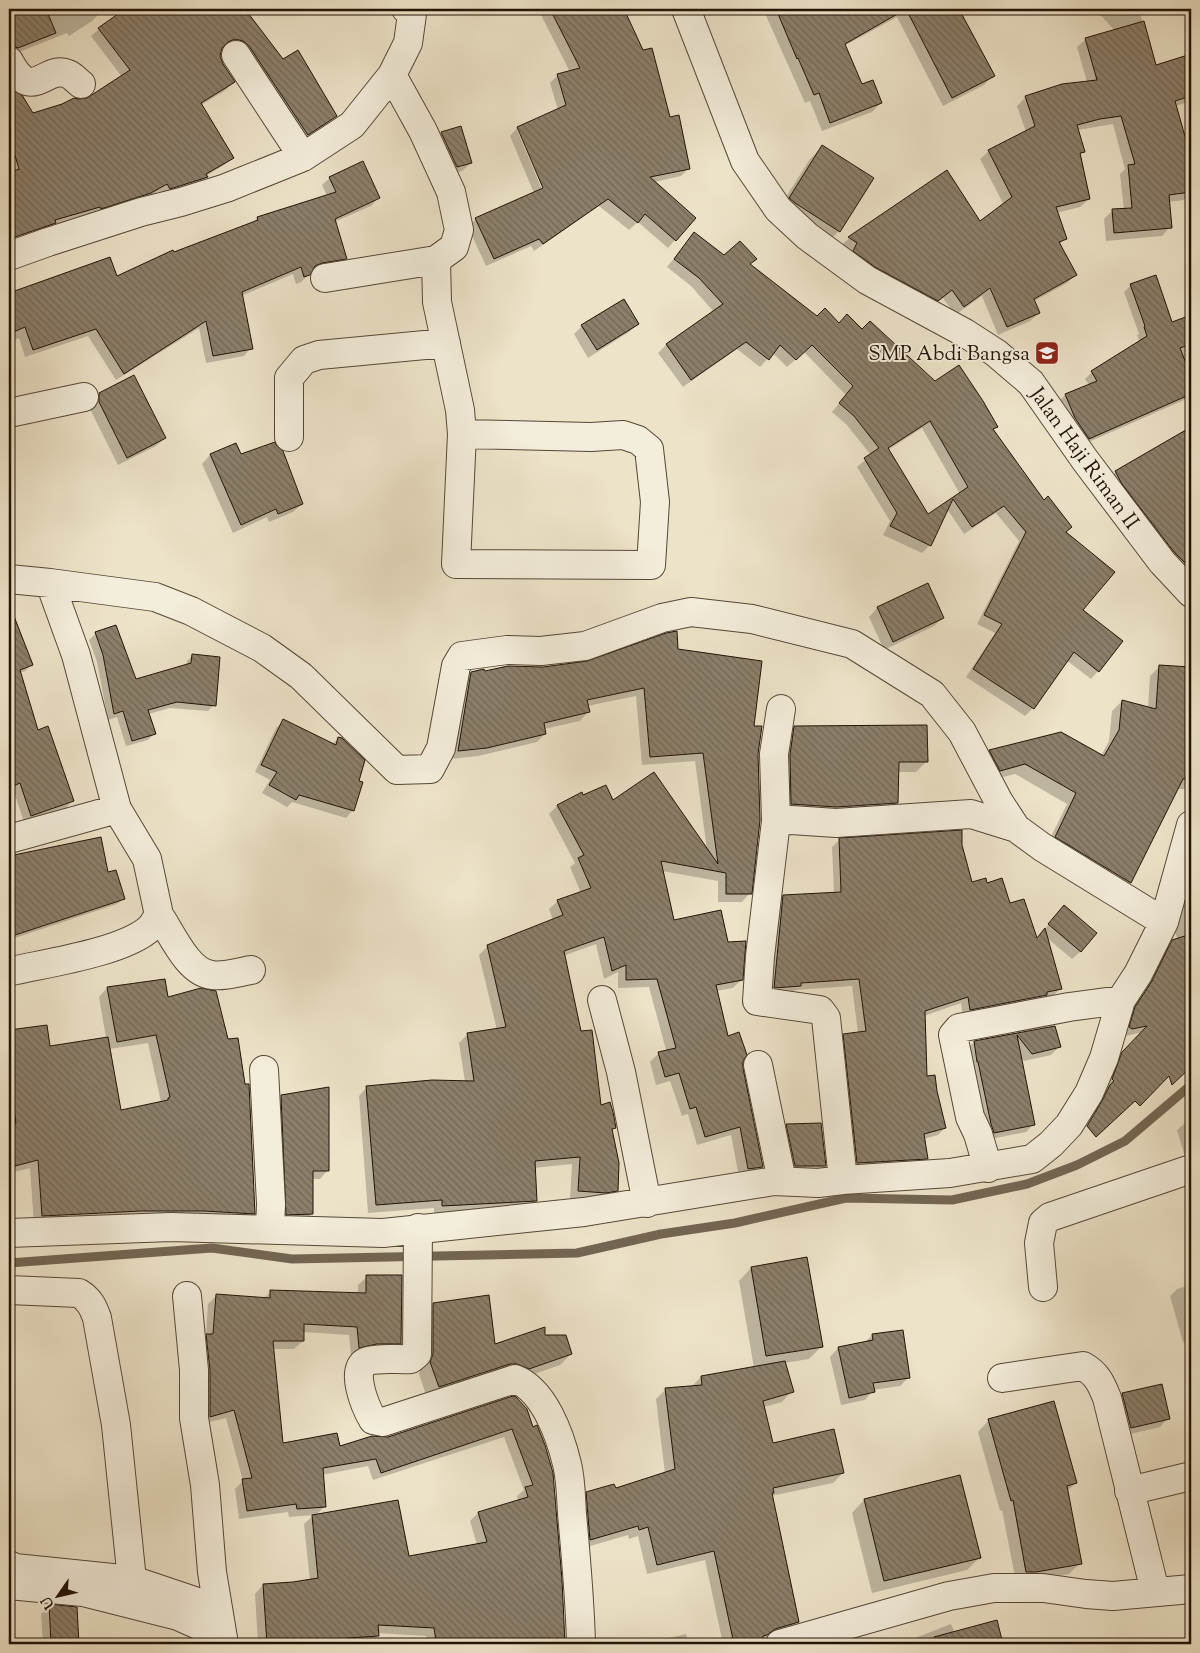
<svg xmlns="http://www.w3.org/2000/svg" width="1200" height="1653" viewBox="0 0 1200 1653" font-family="'Sorts Mill Goudy',serif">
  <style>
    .shadow { fill: #0003; fill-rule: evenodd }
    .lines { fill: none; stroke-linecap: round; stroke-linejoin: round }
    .stream { stroke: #736553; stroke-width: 9 }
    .building { fill: url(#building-back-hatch); stroke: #231307; fill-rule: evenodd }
    .minor-casing { stroke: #564737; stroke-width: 30 }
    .minor { stroke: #f3eddb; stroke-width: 28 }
    .labels { text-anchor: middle; stroke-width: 4; stroke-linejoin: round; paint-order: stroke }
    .poi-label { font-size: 21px; fill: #231307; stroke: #f3eddb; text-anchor: end }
    .street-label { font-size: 21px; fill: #231307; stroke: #f3eddb }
  </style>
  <defs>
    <pattern id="building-back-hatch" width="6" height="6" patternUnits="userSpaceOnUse" patternTransform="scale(1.25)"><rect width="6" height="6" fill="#8c7f6b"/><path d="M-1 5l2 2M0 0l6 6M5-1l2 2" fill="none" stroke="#726756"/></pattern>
  </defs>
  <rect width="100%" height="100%" fill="#ede3c8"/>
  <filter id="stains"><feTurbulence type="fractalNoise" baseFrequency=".004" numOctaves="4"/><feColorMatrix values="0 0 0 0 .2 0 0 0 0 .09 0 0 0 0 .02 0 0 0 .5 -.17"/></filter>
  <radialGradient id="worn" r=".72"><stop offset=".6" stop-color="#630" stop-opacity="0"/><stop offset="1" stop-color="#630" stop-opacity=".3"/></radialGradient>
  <path class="shadow" d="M9,9h87l3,5 -7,7 -23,15 -2,-3 -53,21 -5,-12z
    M127,9h28l1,1 2,-1h85l39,52 53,55 -8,8 -28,18 -73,-95 -5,1 -2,8 3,8 12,18 -8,8 -25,15 31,53 -8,7 -18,11 -8,9 -36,11 -3,-5 -17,10 -91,25 -5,4 -37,14v-70l2,-1 -2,-7v-78l12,8 11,18 56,-14 34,-23 -31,-41 8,-7z
    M538,9h77l6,10 48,99 20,50 -8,8 -27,6 21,58 -7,8 -30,-26 -9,8 -30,-24 -65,45 -3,-5 -45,20 -18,-39 8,-8 58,-26 -24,-57 7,-8 41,-18 -8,-27 8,-8 12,-3zM517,130h2l28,63 -3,1z
    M763,9h195l35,67 -9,9 -41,21 -46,-89 -53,29 17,39 20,18 -9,9 -50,19 -12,-30 -5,2z
    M1095,9h44l16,58 36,-12v46l-16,5 14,48 2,39 -7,7 -16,2 2,25 -8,9 -56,5 -2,-22 8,-8 12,-1 -4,-36 5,-5 -12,-45 -35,6 6,21 -5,5 10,43 -9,8 -24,6 9,26 -6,6 17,29 -9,9 -33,18 5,12 -9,8 -32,14 -16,-39 -27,19 -12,-17 -14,11 -88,-63 8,-8 98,-67 32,52 25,-18 -24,-46 9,-8 37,-19 -9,-26 9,-9 61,-15 -10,-35 9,-8 29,-8z
    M460,128l11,35 -9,8 -14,4 -15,-33 8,-9z
    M822,147l17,84 -13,13 -49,-33 33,-52z
    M330,178l48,20 -7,8 -37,16 11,36 -7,8 -25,4 -12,12 -5,2 -3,-10 -52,22 10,52 -7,8 -38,7 -7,-35 -83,52 -28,-44 -63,21 -6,-19 -10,5v-49l100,-35 7,19 57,-24 79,-31 5,-5 70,-22 -5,-11z
    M694,234l30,23 25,8 68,52 45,13 134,96 -4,4 73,102 16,78 17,61 -7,8 -25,-19 -33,48 -8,8 -59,-39 29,-44 -18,-9 42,-83 -23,-28 -32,21 -17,-25 -17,36 -8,8 -39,-18 7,-14 -33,-54 14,-12 -25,-31 -14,-12 14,-17 -42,-43 -17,15 -14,-14 -13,14 -23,-18 -54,38 -25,-34 8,-8 48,-33 -23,-26 -24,-19zM922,428l38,66 -32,22 -40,-66z
    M1131,285l40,39 20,-7v80l-109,48 -24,-43 7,-7 24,-10 -4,-6 7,-7 48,-30 -3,-7 2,-1 -15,-42z
    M638,324l-9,8 -41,26 -14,-24 8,-8z
    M100,394l65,44 -9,8 -38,19 -27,-54v-8z
    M1191,429v137l-16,10 -70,-93 11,-11z
    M235,445l5,11 62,48 -9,8 -24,10 -2,-5 -34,16 -31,-69 8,-9z
    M927,585l16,33 -9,8 -50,24 -15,-33 8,-9z
    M9,606l23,58 -7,7 -6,2 18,59 35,69 -6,7 -42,14 -11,-33 -4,2z
    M116,627l19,54 51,-15 1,-5 6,-6 21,50 -6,6 -38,-3 -22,6 6,20 -6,6 -22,6 -9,-29 -9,3 -11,-58 -8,-22 6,-6z
    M677,650l75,78 5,26 -7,139 -8,9h-24v-21l-56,-10 11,50 54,22 15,36 -9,9 -17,3 11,46 15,23 -1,8 21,99 -9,8 -14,2 -8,-42 -34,10 -9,-31 -6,2 -12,-35 -14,4 -6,-23 8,-8 8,-4 -17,-63 -31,1v-16l-14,7 -8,-35 -33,12 17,77 20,73 15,21 -4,4 6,59 -9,9 -12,2 -26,-2 2,-35 -38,4 2,33 -8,8 -94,5v-6l-66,5 -9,-117 8,-9 98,-5 -6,-39 9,-9 29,-4 -18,-75 9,-9 65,-26 -4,-11 9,-8 23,-8 -11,-26 5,-4 -26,-49 8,-8 25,-12 1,2 29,6 95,48 -12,-89 -53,4 -6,-69 -49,10 1,6 -8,9 -36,8 1,5 -8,8 -59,14 -28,3 14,-79 8,-8 71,-4z
    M1160,666l31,3v120h-15l-46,93 -10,10 -74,-45 21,-43 -52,-30 -25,6 -10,-19 10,-10 111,5 8,-15 3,-30 10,-10 26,7 2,-32z
    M284,721l48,23 7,-6 19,44 -5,28 -7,8 -54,-16 -5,5 -25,-14 8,-13 -15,-8 21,-44z
    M795,727l131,35 -10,10h-19l-1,31 -10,10 -105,1 3,-76z
    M839,840l122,5 10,39h15l24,21 26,35 20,-25 25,36 -9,8 -25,-21 13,51 -7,7 -90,21 -2,-14 -37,13 1,62 10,13 10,37 -7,7 -14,4 3,19 -7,8 -70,4 -14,-128 8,-7 14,-2 -6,-47 -57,4 -3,3 -25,1 9,-90 8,-8 50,-2 -2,-47z
    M14,862l94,12 16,24 -7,6 -108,36v-77z
    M1191,899v73l-16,6 6,20 10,11v36l-96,81 -6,-6 13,-26 5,-5 -2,-2 10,-26 28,-29 -18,4 3,-21 17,-25 20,-41 8,-7 5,-2 -4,-11 6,-21z
    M164,980l3,18 87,215 -9,9 -211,2 -4,-56 -21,5v-142l37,-4 3,21 57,-10 -7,-41 8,-9zM148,1043l13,59 -41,10 -11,-63z
    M1054,1027l5,20 -8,8 -27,6 -4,-4 14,67 -8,8 -40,8 -20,-90 8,-8z
    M282,1096l46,74 -8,9h-8v35l-8,8h-26l-5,-117z
    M1191,1121v42l-5,-3 -9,-30 7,-6z
    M787,1125l38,41 -9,8h-29l-9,-40z
    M751,1268l71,78 -13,13 -25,4 8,28 -10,11 -18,5 8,37 71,29 -10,10 -62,13 26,126 -10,10 -23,7v5h-41l-18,-84 -58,14 -9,-38 -9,3 -1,-4 -48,14 -3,-46 10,-10 28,-3 50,-16 -9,-75 10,-10 25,-2 10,-10 53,-9 -15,-87z
    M367,1277l33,66 -8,9h-24l-17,4 -2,-21 -46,-3v9l-9,8h-22l10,95 57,4 49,-10 125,-41 48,183 3,64h-136l-2,-8 -49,-3v3l-8,8h-111l-3,-50 8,-9 47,-4 -6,-57 10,-9 -25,2 -1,-5 -49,7 -4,-30 8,-8 -17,-63 -24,6 -4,-80 8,-8 2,-32 9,-9 47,3 7,-6 87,2v-9zM504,1437l20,53 -7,6 1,5 -40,12 -8,8 7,24 -69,13 -92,-43 9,-9 -3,-31 46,-9 5,14z
    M1191,1285v55l-8,2 -13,-46 7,-7z
    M434,1304l60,41 50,-9 27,18 -11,11 -43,15 -90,18 -8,-24 3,-8v-50z
    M872,1335l37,42 -9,9 -27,4 -8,10 -24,5 -11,-48 8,-9 27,-6z
    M1122,1394l46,24 -8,9 -38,9 -8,-33z
    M989,1420l87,63 -9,8 13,72 -11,11 -53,8 -14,-72 -2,1 -22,-79z
    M864,1500l116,57 -13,13 -95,23 -20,-80z
    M50,1606l26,2 2,36h-35l-2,-30z
    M996,1621l6,23h-102l51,-20 4,9z
    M686,1634l3,10h-36l3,-3z"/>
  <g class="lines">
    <path class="stream" d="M9,1263l203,-15 80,11 285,-6 84,-19 74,-11 111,-25 106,2 75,-16 50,-19 48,-24 66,-56"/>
  </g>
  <path class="building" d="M9,9h37l10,24 -38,15 -9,-3z
    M125,9h120l38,50 15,-9 39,66 -29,19 -59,-89 -6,-5 -8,-2 -7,3 -6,6 -2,8 3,8 12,18 -34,21 33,55 -28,16 2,3 -38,12 -3,-5 -16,9 -50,16 -1,-2 -45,13 1,3 -47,16v-66l10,-4 -10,-34v-48l13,8 11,18 29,-9 12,-6 5,1 8,-1 43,-28 -32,-42z
    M550,9h74l19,41 9,-2 18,69 9,-2 11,54 -40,8 46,41 -20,23 -31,-27 -7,9 -30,-24 -65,45 -4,-5 -45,20 -19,-41 68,-30 -26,-61 49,-22 -9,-31 23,-6z
    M776,9h183l36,67 -43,22 -46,-89 -61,35 17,40 11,-4 9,23 -52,20 -11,-30 -5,2 -16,-37 -1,1z
    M1144,21l12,44 35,-11v42l-16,5 15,53 1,38 -22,3 3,33 -58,5 -2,-24 20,-1 -4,-43 7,-1 -14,-48 -21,3 -23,6 8,27 -5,1 10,46 -34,8 11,32 -8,3 18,33 -43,24 6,14 -33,14 -17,-39 -26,19 -12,-17 -14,11 -63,-34 -22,-16 4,-8 -9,-6 99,-67 33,51 32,-24 -24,-47 47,-24 -10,-30 37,-12 35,-4 -12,-42z
    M461,126l11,37 -15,4 -16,-35z
    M822,145l52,33 -34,54 -45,-29 -6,-5z
    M363,161l17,37 -45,21 12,40 -25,4 -7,3 -5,9 -6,2 -3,-10 -59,25 11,57 -40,7 -7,-35 -82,53 -28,-45 -63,21 -8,-23 -16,7v-41l101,-36 7,19 56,-26 1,2 84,-32 -1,-3 79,-25 -7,-15z
    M694,232l30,23 16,-14 17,18 -7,5 67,52 8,-8 14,15 8,-9 15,15 8,-8 65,60 24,-16 24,36 15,26 -5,2 51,71 4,-4 24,31 -6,5 49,40 -32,38 40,31 -24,31 -25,-20 -40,57 -61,-40 29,-45 -18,-9 42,-83 -22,-26 -32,21 -19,-28 -22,47 -41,-20 7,-13 -33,-55 15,-10 -25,-32 -15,-13 14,-17 -41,-41 -16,15 -16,-15 -11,15 -23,-18 -55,38 -25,-36 57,-40 -24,-26 -25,-19zM930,421l38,66 -40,27 -40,-66z
    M1156,275l16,47 19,-7v29l-11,4 11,28v18l-102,45 -14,-21 -10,-24 32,-13 -6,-10 56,-35 -3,-9 1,-1 -15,-42z
    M624,299l15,25 -42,26 -16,-25z
    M134,375l32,63 -39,20 -28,-56v-9z
    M1191,427v135l-4,3 -13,-13 -52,-68 -7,-13z
    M275,442l1,3 7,6 20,53 -25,10 -2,-5 -35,16 -31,-71 26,-11 5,11z
    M928,583l16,35 -51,24 -16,-35z
    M10,606l23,59 -13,5 18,60 10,-4 26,75 -43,15 -11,-33 -11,5v-181z
    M116,625l20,54 55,-16 1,-9 28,3 -4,49 -39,-4 -29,8 8,24 -24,7 -9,-30 -9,3 -11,-59 -8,-23z
    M677,631l1,18 84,12 -8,65h8l-4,28 2,66 -8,74h-26v-21l-65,-12 13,59 47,-10 7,32 18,-1 -3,39 -27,5 12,51 11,-4 8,23 -4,6v7l20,99 -15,2 -8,-42 -35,10 -9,-30 -6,2 -11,-36 -14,4 -7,-25 18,-4 -19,-69 -31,1v-15l-14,6 -8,-34 -40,14 17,80 11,-1 9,75 9,-3 3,10 3,16 -4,1 7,34 -1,28 -12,2 -28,-2 2,-34 -45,4 2,40 -95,5v-6l-66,5 -10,-119 66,-6 42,1 -7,-48 39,-6 -19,-82 76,-30 -6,-15 34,-12 -13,-30 6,-3 -27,-50 25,-13 1,3 23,-10 7,15 41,-28 64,92 -15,-111 -53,4 -6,-69 -57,12 3,12 -46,11 2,11 -59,14 -29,3 13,-79 13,-3 1,2 23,-5 35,1 44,-6 79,-28z
    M1159,665l32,2v112h-8l-52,104 -76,-46 21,-44 -51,-29 -25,7 -11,-21 72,-18 43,24 15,-26 3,-30 34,9z
    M283,719l53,26 2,-8 4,1 23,22 -6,21 4,1 -9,29 -55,-16 -3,5 -27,-15 8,-13 -16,-7z
    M927,725l1,37h-29l-1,41 -62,4 -45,-3 -1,-49 4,-29z
    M962,830v15l10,37 14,-4 1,5 15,-5 8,25 14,-4 13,39 8,-10 17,61 -15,3v3l-77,15 -2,-13 -43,14 2,65 8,-1 2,16 9,37 -22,6 4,25 -71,4 -14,-129 23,-3 -7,-52 -58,4v3l-27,2 9,-93 58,-3 -2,-54z
    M101,837l7,35 8,-2 9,29 -116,38v-81z
    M1064,905l33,28 -16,19 -33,-28z
    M1191,934v133l-19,18 -3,-9 -29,30 -5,-5 -39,36 -9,-11 15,-25 8,-16 4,-4 -2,-2 10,-27 25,-26 -15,3 -3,-2 6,-20 17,-26 20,-41z
    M165,979l3,18 33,-9 15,3 12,48 10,-1 7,46h4l6,130 -51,-3h-63l-99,5 -4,-56 -23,6 -6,-27v-13l7,-2 -7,-59v-35l38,-5 3,21 58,-9 13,73 47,-10v-2l2,-1 -14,-62 -39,7 -10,-55z
    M1055,1026l6,21 -29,7 -15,-19 18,90 -41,8 -3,-9 -13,-62h-1l-3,-21z
    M329,1087v84h-16v43l-27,1 -5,-120z
    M821,1123l5,43h-31l-9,-42z
    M807,1257l16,90 -57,9 -15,-89z
    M366,1275h36l-1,69h-24l-18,4 -2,-21 -53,-3v17h-31l10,102 54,-10 3,13 32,-10 16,1 125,-41 3,1 11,12 6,18 4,-2 8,20 8,28 9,107 3,64h-33v-2l-96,-1 -2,-13 -56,-3 1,11 -32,2v6h-80l-4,-60 30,-2 25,-4 -6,-63 86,-15 11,56 78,-14 -9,-30 50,-15 -3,-10 8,-2 -21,-56 -131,44 -5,-14 -53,9 3,39 -29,2 -1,-5 -49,7 -5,-32 10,-1 -18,-68 -24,7v-47l-4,-36h7l3,-40 54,4v-8l96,3z
    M489,1295l6,49 50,-17v8h21l6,19 -43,15 -12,-5h-7l-71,23 -9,-25 3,-8v-51z
    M903,1330l7,48 -37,5 2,9 -26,6 -11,-51 35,-7 -1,-6z
    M785,1361l9,31 -31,9 10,42 61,-14 10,44 -71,15 1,5h-2l27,129 -24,7 -8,6 -4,1v3l-29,5 -20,-93 -57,14 -9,-38 -9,3 -1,-4 -48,14 -4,-48 28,-8 2,4 59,-19 -10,-81 37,-3 -1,-9z
    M1162,1384l8,35 -39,9 -9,-35z
    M1054,1401l23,82 -10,3 15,78 -46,8h-10l-13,-72 -2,1 -23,-82z
    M960,1475l21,83 -97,23 -20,-82z
    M49,1604l28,3 2,37h-28z
    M997,1620l6,24h-68l-1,-7z"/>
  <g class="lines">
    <defs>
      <path id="minor" d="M686,9l59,152 33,48 29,27 60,44 98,53 31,20 35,30 54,77 77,102 29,31
        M236,55l67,102
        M9,61c23,44 36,3 59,13 5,2 9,7 13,10
        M392,75l31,56 28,61 8,38 -5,17 -18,13 1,42 23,108 2,24 -6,130 195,1 4,-63 -6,-53 -11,-9 -15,-5 -32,2 -129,-3
        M9,256l39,-14 93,-30 40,-10 45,-14 77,-31 49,-32 40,-50 16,-32 4,-29 -6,-5
        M325,278l111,-18
        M9,413l75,-16
        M289,437v-59l15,-18 15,-5 127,-12
        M9,579l41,4 105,14 36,14 71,37 39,28 96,94 33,-1 11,-21 15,-82 6,-10 45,-6 34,1 44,-5 77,-28 29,-6 61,7 100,25 80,50 30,38 37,70 17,26 26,19 122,75
        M781,709l-7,45 2,67 -16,135 -3,45 63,9 6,8 17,162
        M776,821l15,-1 45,3 135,-9 45,14
        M9,839l108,-30
        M159,915c13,19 29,58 53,60 12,2 27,-3 39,-5
        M9,969l3,2c35,-8 112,-19 138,-43 3,-3 6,-9 9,-13l-12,-56 -30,-50 -41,-154 -26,-72
        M602,1000l19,72 26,131
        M758,1065l24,116
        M264,1070l7,134 -1,25
        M988,1168l-10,-34 -8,-17 -17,-82 6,-7 110,-21 52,-7
        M418,1228l-1,126 -6,5c-13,1 -29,-2 -43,2 -20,6 -2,47 5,59l10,2 132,-43c29,11 45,56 52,85 4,16 4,34 5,50 4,43 8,87 9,130
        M9,1233l162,-6 212,6 201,-21 190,-31 44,2 25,-3 107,-7 82,-14 19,-15 18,-19 20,-32 15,-35 17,-58 17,-26 26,-52 27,-97
        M1043,1287l-4,-44 4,-20 7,-6 141,-48
        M9,1290l70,3c11,7 14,14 18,25l19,107 16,155
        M187,1296l7,74v48l11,67 7,87 12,72
        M1002,1378l81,-12c14,8 18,17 24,32l48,193
        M1129,1491l62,-15
        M9,1565l6,3 117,12 86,29
        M9,1585l74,7 95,24 36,16 10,12
        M780,1644l169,-48 45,-8h49l43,6 27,2 78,-7"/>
    </defs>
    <use href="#minor" class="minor-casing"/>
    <use href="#minor" class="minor"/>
  </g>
  <defs>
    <symbol id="school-square" viewBox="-11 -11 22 22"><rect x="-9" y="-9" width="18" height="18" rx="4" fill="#8f2418" stroke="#f3eddb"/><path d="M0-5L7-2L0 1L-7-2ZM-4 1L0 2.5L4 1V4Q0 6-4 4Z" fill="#fff"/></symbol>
  </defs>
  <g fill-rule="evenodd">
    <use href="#school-square" x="1033" y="339" width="28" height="28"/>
  </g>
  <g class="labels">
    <g class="poi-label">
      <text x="1030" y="360">SMP Abdi Bangsa</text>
    </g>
    <g class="street-label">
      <text transform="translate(1085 458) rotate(54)" y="7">Jalan Haji Riman II</text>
    </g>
  </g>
  <rect width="1200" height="1653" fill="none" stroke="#ede3c8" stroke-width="30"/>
  <rect x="10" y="10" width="1180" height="1633" fill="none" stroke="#231307" stroke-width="2.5"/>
  <rect x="15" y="15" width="1170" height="1623" fill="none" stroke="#231307"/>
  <g transform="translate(58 1596) rotate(236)" stroke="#f3eddb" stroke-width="4" paint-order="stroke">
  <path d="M0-4L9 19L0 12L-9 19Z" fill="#231307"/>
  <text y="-8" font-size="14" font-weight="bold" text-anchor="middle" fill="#231307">U</text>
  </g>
  <rect width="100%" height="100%" filter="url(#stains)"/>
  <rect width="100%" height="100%" fill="url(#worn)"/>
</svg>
